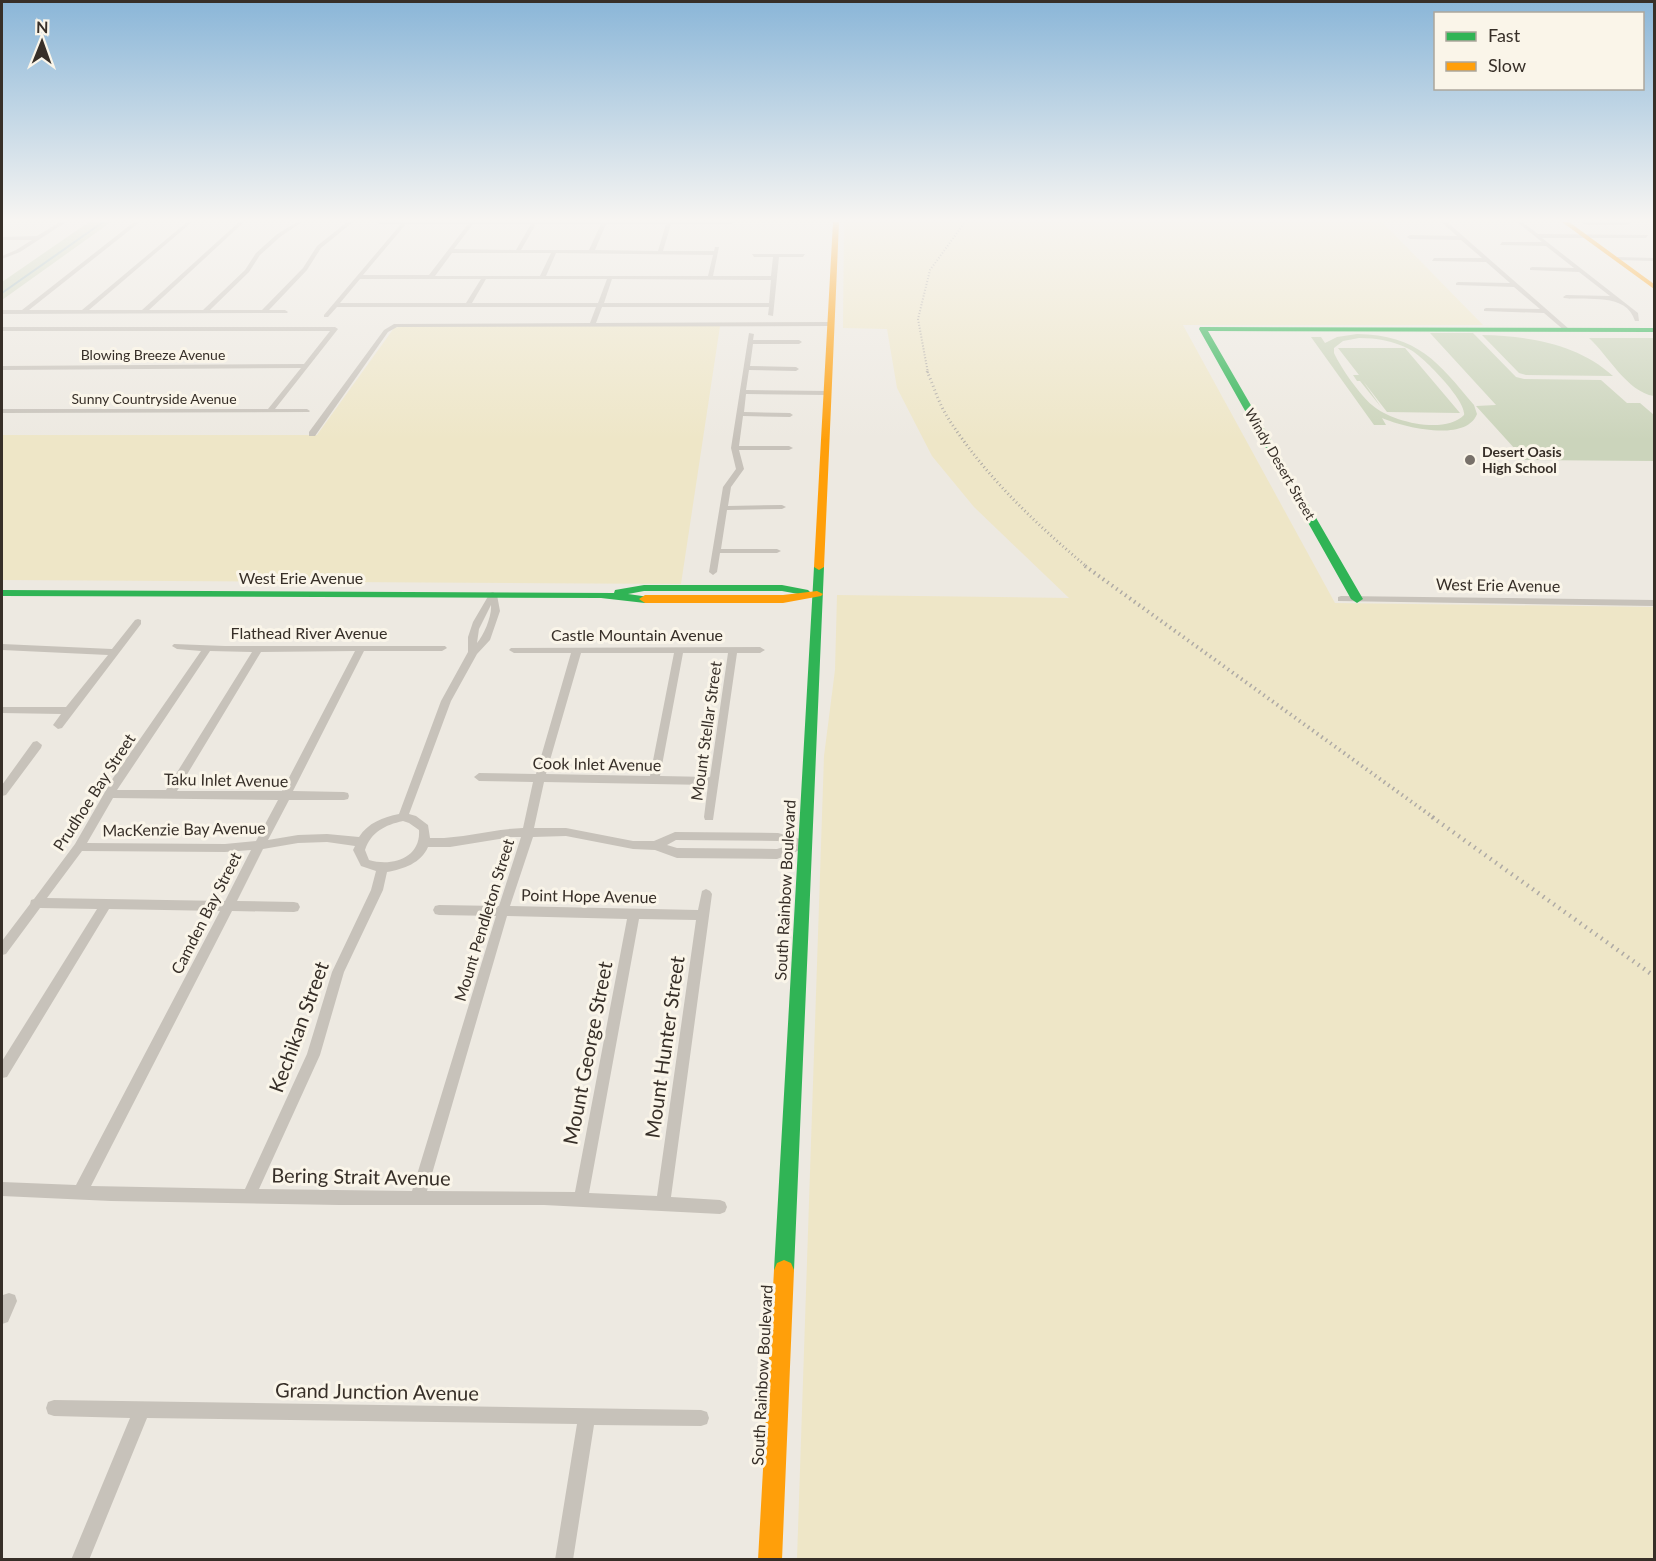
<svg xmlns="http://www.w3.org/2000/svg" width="1656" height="1561" viewBox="0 0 1656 1561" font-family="Lato,sans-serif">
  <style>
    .green { fill: #cbd4bb; fill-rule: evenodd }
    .sand { fill: #eee6c7 }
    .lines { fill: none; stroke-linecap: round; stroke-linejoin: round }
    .stream { stroke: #9db9bf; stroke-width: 2 }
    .street { fill: #c7c2ba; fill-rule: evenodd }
    .fast { fill: #30b455; fill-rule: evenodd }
    .slow { fill: #ff9f0a; fill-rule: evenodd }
    .rail-far3 { stroke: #aeaaa5; stroke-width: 2; stroke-dasharray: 1 2; stroke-linecap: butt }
    .rail-far2 { stroke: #aeaaa5; stroke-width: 3; stroke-dasharray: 1 3; stroke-linecap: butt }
    .rail-far1 { stroke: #aeaaa5; stroke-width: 4; stroke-dasharray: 1.5 4; stroke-linecap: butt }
    .rail { stroke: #aeaaa5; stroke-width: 4.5; stroke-dasharray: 1.5 5; stroke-linecap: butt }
    .poi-dot { fill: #777069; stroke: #faf5e9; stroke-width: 2 }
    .labels { text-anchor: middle; stroke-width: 6; stroke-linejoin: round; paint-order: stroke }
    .far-street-label { font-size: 14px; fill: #372f28; stroke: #faf5e9 }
    .far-poi-label { font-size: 14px; font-weight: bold; fill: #372f28; stroke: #faf5e9; text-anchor: start }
    .street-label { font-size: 16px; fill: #372f28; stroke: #faf5e9 }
    .near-street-label { font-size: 20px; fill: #372f28; stroke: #faf5e9 }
  </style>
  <rect width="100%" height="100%" fill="#ede9e1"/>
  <path class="green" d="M89,222h22l-109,78v-18z
    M1430,333h43l43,44 8,2 77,1 26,23h13l14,12v46l-129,-1 -49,-54 20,-1z
    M1357,334c61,1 81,28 117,71l3,9c-11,29 -74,13 -95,4l4,7h-12l-63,-88h10l4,6 12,-6zM1359,338c17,0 35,3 50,11 13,6 58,52 55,66 -19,20 -73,7 -92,-10 -12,-10 -31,-37 -38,-52v-5l9,-7z
    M1482,335c46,1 96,9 131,41l-87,-1 -7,-2z
    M1589,338h65v58c-27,-4 -46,-41 -65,-58z
    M1338,348h67l55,65 -73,-1 -24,-31 18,26 -21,-26h-3l-4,-6h6z"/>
  <path class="sand" d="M844,222h538l101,103h-300l152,278 319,4v952h-857l27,-803 11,-86 2,-75 232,3 -95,-91 -42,-51 -35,-68 -10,-59 -44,-1z
    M403,326h317l-39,258 -679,-4v-145h315l77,-107z"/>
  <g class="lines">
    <path class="stream" d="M2,293l101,-71"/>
    <path class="street" d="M60,222h6l-46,30 -18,7v-3l14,-6 16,-10h-30v-3l35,-1z
      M134,222h6l-111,88h53l105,-88h5l-103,88h53l97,-88h5l-95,88h54l42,-40 11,-17 20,-18 21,-13h5l-22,15 -20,18 -11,17 -39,38h52l41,-42 14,-22 30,-24h6l-32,26 -14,22 -38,40h16l3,2 -1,1 -285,1v-4h20z
      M378,222h355l-2,2h-60l-8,27h51l1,-4h4l-6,29h58l2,-19h-19l-2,-3h53l-2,3h-24l-6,59 -5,-1 1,-8h-167l-6,16 235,-1 3,2 -3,2 -434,1 -9,5 -73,104h-6v-4l75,-102 10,-6 196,-1 6,-16h-259l-9,10h-4v-2l77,-91h-21zM406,224h62l-39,51h-66zM473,224h58l-15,26 -62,-1zM536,224h65l-12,26h-68zM606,224h60l-8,27 -63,-1zM452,253h99l-11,23h-105zM556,253l157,2 -5,21h-162zM360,279h121l-15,24h-126zM486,279h121l-9,24h-126zM612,279l159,1 -2,23h-165z
      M1441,222h6l122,107v2h-4l-21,-18 -60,-2v-2l2,-1 54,1 -26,-22 -58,-2v-2l2,-1 52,1 -24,-21 -54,-1 2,-3h48l-21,-18 -51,-1 -3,-2 3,-2 47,1z
      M1517,222h5l16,12 110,1 -2,3h-104l96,75 1,8h-4c-9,-29 -47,-20 -71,-23l-1,-1 3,-2 44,1 -31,-24 -49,-2v-2l2,-1 42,1 -28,-22 -46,-1 2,-3h40z
      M1585,222h44l2,1 -3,2h-42l-3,-2z
      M1617,257l37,1v3l-39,-1z
      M2,327h333l3,2 -63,80h32l3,2 -1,1 -307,1v-4h266l33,-41 -299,2v-4l302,-2 26,-33h-328z
      M749,333l5,1 -1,6h46l3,2 -3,2h-46l-3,22 46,1 3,2 -3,2 -47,-1 -3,20 82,1 3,2 -3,2 -82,-1 -2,18 46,1 3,2 -3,2 -47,-1 -4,30h50l4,2 -4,2h-50l5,19 -13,18 -3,19 54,-1 4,2 -4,2 -55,1 -6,39h56l4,2 -4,2h-57l-3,19 -4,3 -4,-3 14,-85 13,-18 -5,-21z
      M493,592l4,3 3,16 -10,29 -13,14 -26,47 -42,113 7,2 12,9 2,13c32,1 62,-9 93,-10l10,-46 -54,-1 -5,-4 5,-4 57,1 35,-121h-57l-5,-3 2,-2 249,-1 5,3 -5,3h-23l-24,167h-8l-1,-3 4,-32 -164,-3 -10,46h32l67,13h21l21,-9 103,1 30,8 2,3 -2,3 -31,12 -100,-1 -22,-8 -22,-1 -67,-13 -33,1 -23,69 188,4 4,-19 4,-2 4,2 2,3 -41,303 49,3 5,2 2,5 -2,5 -5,2 -176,-9h-205l-228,-4 -109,-5v-14l74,3 144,-274 -111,-2 -102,168 -5,1v-17l95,-152 -57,-1 -34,46 -4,1v-14l28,-37 1,-4 3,-1 41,-55 38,-66 88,-127 -24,-2 -5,-3 2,-2 51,2h220l2,2 -5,3h-78l-71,140 51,1 4,1 1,3 -1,3 -4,1h-55l-21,40 30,-5 29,-1 32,3c9,-14 24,-20 40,-23l42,-113 27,-49v-15l5,-15 17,-29zM491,605c1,11 -7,30 -14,38l2,-14zM210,651l42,1 -86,138h-49zM355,651l-73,140h-105l84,-139zM581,653h93l-24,123 -104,-2zM683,653h45l-18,124 -50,-1zM113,798l165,2 -22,41 -31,3 -138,-1zM403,821l6,2 10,7c2,28 -27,37 -50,30l-4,-10c6,-18 20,-25 38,-29zM511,837h10l-22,69 -60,-1 -4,1 -2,4 2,4 4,1 57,1 -84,275 -153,-2 61,-134 24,-83 39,-82 4,-18c17,-3 34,-9 41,-25h22zM676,840l102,1 12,4 -13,4 -100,-1 -10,-3zM327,842l28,4 -2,4 8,16 15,5 -5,19 -39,82 -25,82 -62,135 -154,-3 141,-275 62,1 4,-1 2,-4 -2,-4 -4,-1 -57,-1 26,-52 35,-6zM251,850l-26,51 -178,-3 35,-47 143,1zM507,916l120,3 -52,273 -148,-1zM639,919l57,1 -39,276 -68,-3z
      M1341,596l313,4v6l-316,-5v-4z
      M138,619l3,1v4l-79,104 -4,1 -5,-4 8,-11 -59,-1v-6h64l42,-52 -106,-5v-6l110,5 23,-29z
      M37,741l5,4 -1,3 -35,47 -4,1v-11l31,-43z
      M9,1293l6,2 2,6 -9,21 -6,2v-24l1,-5z
      M54,1400l647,10 6,2 2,6 -2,6 -6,2 -107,-1 -21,135h-18l22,-136 -430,-6 -58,142h-18l59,-142 -76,-2 -6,-2 -2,-6 2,-6z"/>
    <path class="fast" d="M1200,327l454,1v4l-446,-1 155,268 -6,4 -6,-4 -152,-270z
      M819,564l5,3 -30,703 -3,7 -7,3 -7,-3 -3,-7 40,-703z
      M644,585h138l26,5 2,2 -6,3 -22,-4h-138l-16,3 21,3 2,2 -6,4 -44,-5 -599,-2v-6l612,3 1,-3z"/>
    <path class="slow" d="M833,222h6l-15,345 -5,3 -5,-3z
      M1562,222h7l85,62v5z
      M817,591l6,3 -2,2 -38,7h-138l-6,-4 6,-4h138z
      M784,1260l7,3 3,7 -12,290h-24l16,-290 3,-7z"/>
    <path class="rail-far3" d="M928,373l-10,-54 12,-49 35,-48"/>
    <path class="rail-far2" d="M927,371c7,16 12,33 21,47 37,58 87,105 139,149"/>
    <path class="rail-far1" d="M1085,566l349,252"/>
    <path class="rail" d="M1432,817l222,159"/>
  </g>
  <linearGradient id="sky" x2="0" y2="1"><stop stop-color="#8ab6d8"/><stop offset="0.5" stop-color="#f7f5f2"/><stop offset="1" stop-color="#f7f5f2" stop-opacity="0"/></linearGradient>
  <rect width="1656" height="440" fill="url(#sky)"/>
  <circle class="poi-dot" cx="1470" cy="460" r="6"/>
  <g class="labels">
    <g class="far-street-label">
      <text x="153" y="360">Blowing Breeze Avenue</text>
      <text x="154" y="404">Sunny Countryside Avenue</text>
      <text transform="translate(1280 464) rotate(60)" y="5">Windy Desert Street</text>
    </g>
    <g class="far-poi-label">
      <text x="1482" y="457">Desert Oasis<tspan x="1482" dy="16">High School</tspan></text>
    </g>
    <g class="street-label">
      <text x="301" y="584">West Erie Avenue</text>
      <text transform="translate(1498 585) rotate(1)" y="6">West Erie Avenue</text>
      <text x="309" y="639">Flathead River Avenue</text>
      <text x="637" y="641">Castle Mountain Avenue</text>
      <text transform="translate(706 731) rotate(-82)" y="6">Mount Stellar Street</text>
      <text transform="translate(597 764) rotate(1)" y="6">Cook Inlet Avenue</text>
      <text transform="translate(226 780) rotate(1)" y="6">Taku Inlet Avenue</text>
      <text transform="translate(94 792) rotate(-57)" y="6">Prudhoe Bay Street</text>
      <text transform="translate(184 829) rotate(-1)" y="6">MacKenzie Bay Avenue</text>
      <text transform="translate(785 890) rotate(-87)" y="6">South Rainbow Boulevard</text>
      <text transform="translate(589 896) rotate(1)" y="6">Point Hope Avenue</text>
      <text transform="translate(206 913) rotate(-63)" y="6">Camden Bay Street</text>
      <text transform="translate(484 920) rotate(-73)" y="6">Mount Pendleton Street</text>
      <text transform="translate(762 1375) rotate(-87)" y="6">South Rainbow Boulevard</text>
    </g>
    <g class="near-street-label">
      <text transform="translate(299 1027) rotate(-70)" y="7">Kechikan Street</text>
      <text transform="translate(665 1047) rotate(-82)" y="7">Mount Hunter Street</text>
      <text transform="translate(588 1053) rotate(-79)" y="7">Mount George Street</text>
      <text transform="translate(361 1177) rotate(1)" y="7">Bering Strait Avenue</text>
      <text transform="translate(377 1392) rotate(1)" y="7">Grand Junction Avenue</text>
    </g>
  </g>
  <rect width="1656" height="1561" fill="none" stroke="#372f28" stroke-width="6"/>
  <rect x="1434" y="12" width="210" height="78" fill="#faf5e9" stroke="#aca69c" stroke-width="1.5"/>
  <rect x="1446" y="32" width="30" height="9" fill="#30b455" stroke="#aca69c" stroke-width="1.5"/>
  <text x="1488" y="42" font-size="18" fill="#372f28">Fast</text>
  <rect x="1446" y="62" width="30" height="9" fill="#ff9f0a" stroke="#aca69c" stroke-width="1.5"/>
  <text x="1488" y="72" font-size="18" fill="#372f28">Slow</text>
  <g transform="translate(42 42) rotate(1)" stroke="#faf5e9" stroke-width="4.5" paint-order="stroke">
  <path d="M0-4.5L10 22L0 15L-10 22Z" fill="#372f28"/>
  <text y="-9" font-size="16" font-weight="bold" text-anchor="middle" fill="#372f28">N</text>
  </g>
</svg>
